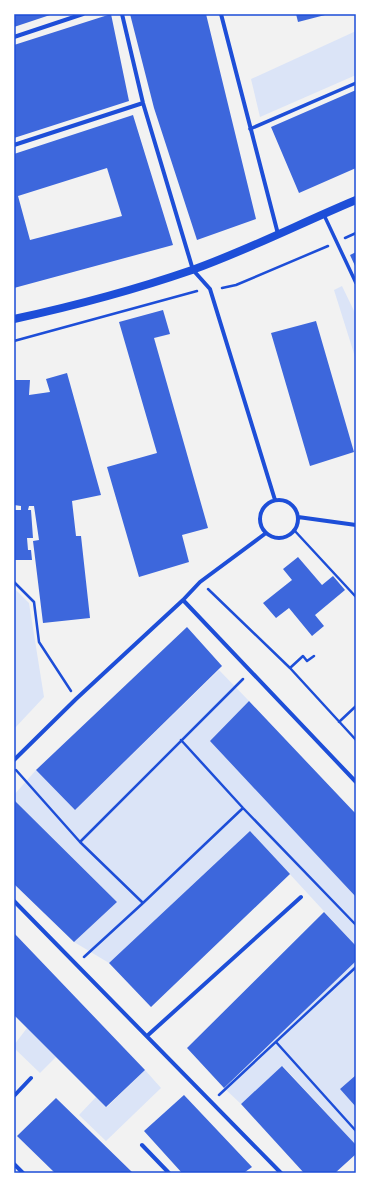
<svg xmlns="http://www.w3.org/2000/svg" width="370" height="1187" viewBox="0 0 370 1187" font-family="Arial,sans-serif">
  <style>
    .green { fill: #dbe4f7 }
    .building { fill: #3d67dc; fill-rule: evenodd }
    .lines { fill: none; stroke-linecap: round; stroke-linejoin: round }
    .path { stroke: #1d4ed8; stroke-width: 2.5 }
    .pedestrian { stroke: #1d4ed8; stroke-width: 3.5 }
    .minor { stroke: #1d4ed8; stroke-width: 4 }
    .secondary { stroke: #1d4ed8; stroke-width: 8 }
    .neatline { fill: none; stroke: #1d4ed8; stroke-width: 1.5 }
  </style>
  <rect width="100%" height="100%" fill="#f2f2f2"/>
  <path class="green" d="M356,31v44l-96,42 -9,-38z
    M342,286l14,29v45l-22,-70z
    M14,588l15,15 15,94 -30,32z
    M219,670l30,31 -38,40 145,156v49l-106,-115 -141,132 -35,-21 43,-40 -103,-102v-5l22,-25 39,40z
    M356,961v114l-16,14 16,18v38l-73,-79 -42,38 -17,-16z
    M27,1028l29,29 -16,16 -26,-25v-3z
    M145,1070l16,18 -55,53 -27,-26 17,-18 11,10z"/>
  <path class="building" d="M14,14h39l-39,13z
    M111,14l18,87 -115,37v-93z
    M130,14h76l50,205 -59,21 -43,-132z
    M296,14h29v1l-27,7z
    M356,90v78l-57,25 -28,-66z
    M133,115l40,130 -159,43v-134zM107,168l15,48 -92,24 -12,-44z
    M356,252v16l-6,-13z
    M163,310l7,24 -16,4 54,190 -26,7 7,27 -50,15 -32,-110 50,-14 -38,-131z
    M316,321l38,131 -44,14 -39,-133z
    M67,373l34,122 -29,6 4,35h5l9,82 -47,5 -10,-82 6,-1 -5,-34h-5l-1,4h3l2,28h-6l1,12h3l1,10h-18v-50h7v-4l-7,-1v-125h16l-1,15 21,-3 -4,-13z
    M298,557l24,28 11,-9 12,14 -30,25 9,11 -12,10 -23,-28 -13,10 -13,-15 29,-23 -9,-11z
    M187,627l35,39 -147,144 -39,-40z
    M249,701l107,113v83l-146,-156z
    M14,800l103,102 -43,40 -60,-58z
    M250,831l40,43 -139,133 -42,-44z
    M324,912l32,34v15l-132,127 -37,-40z
    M14,933l131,137 -39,37 -92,-92z
    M282,1066l74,79v9l-21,19h-31l-63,-69z
    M356,1075v32l-16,-18z
    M184,1095l68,72 -7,5v1h-63l-38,-42z
    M56,1098l77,75h-78l-38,-37z"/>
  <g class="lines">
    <path class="path" d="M345,238l11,-5
      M222,288l14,-3 92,-39
      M14,341l183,-50
      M294,530l62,67
      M14,582l20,20 5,40 32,49
      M208,589l82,79 66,72
      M290,668l13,-12 4,5 7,-5
      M339,722l17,-16
      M181,740l62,68 113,117
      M16,770l64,72 63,61 -59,54
      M80,842l163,-163
      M143,903l100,-95
      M276,1042l80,89
      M219,1095l137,-128"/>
    <path class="pedestrian" d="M250,129l106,-46
      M324,215l32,68"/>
    <path class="minor" d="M122,14l21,89 50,167 17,19 65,211
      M221,14l57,220
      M14,37l69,-23
      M14,145l129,-42
      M260 519a19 19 0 1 1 38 0a19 19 0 1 1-38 0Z
      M298,517l58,8
      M183,600l173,182
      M14,760l62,-61 107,-99 17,-18 66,-49
      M14,901l267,272
      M147,1036l154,-139
      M14,1096l17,-18
      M142,1145l27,28
      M14,1164l9,9"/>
    <path class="secondary" d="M14,319c60,-13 120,-29 178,-49 56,-20 109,-47 164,-70"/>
  </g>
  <rect width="370" height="1187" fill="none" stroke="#ffffff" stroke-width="30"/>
  <rect x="15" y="15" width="340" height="1157" class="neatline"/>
</svg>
